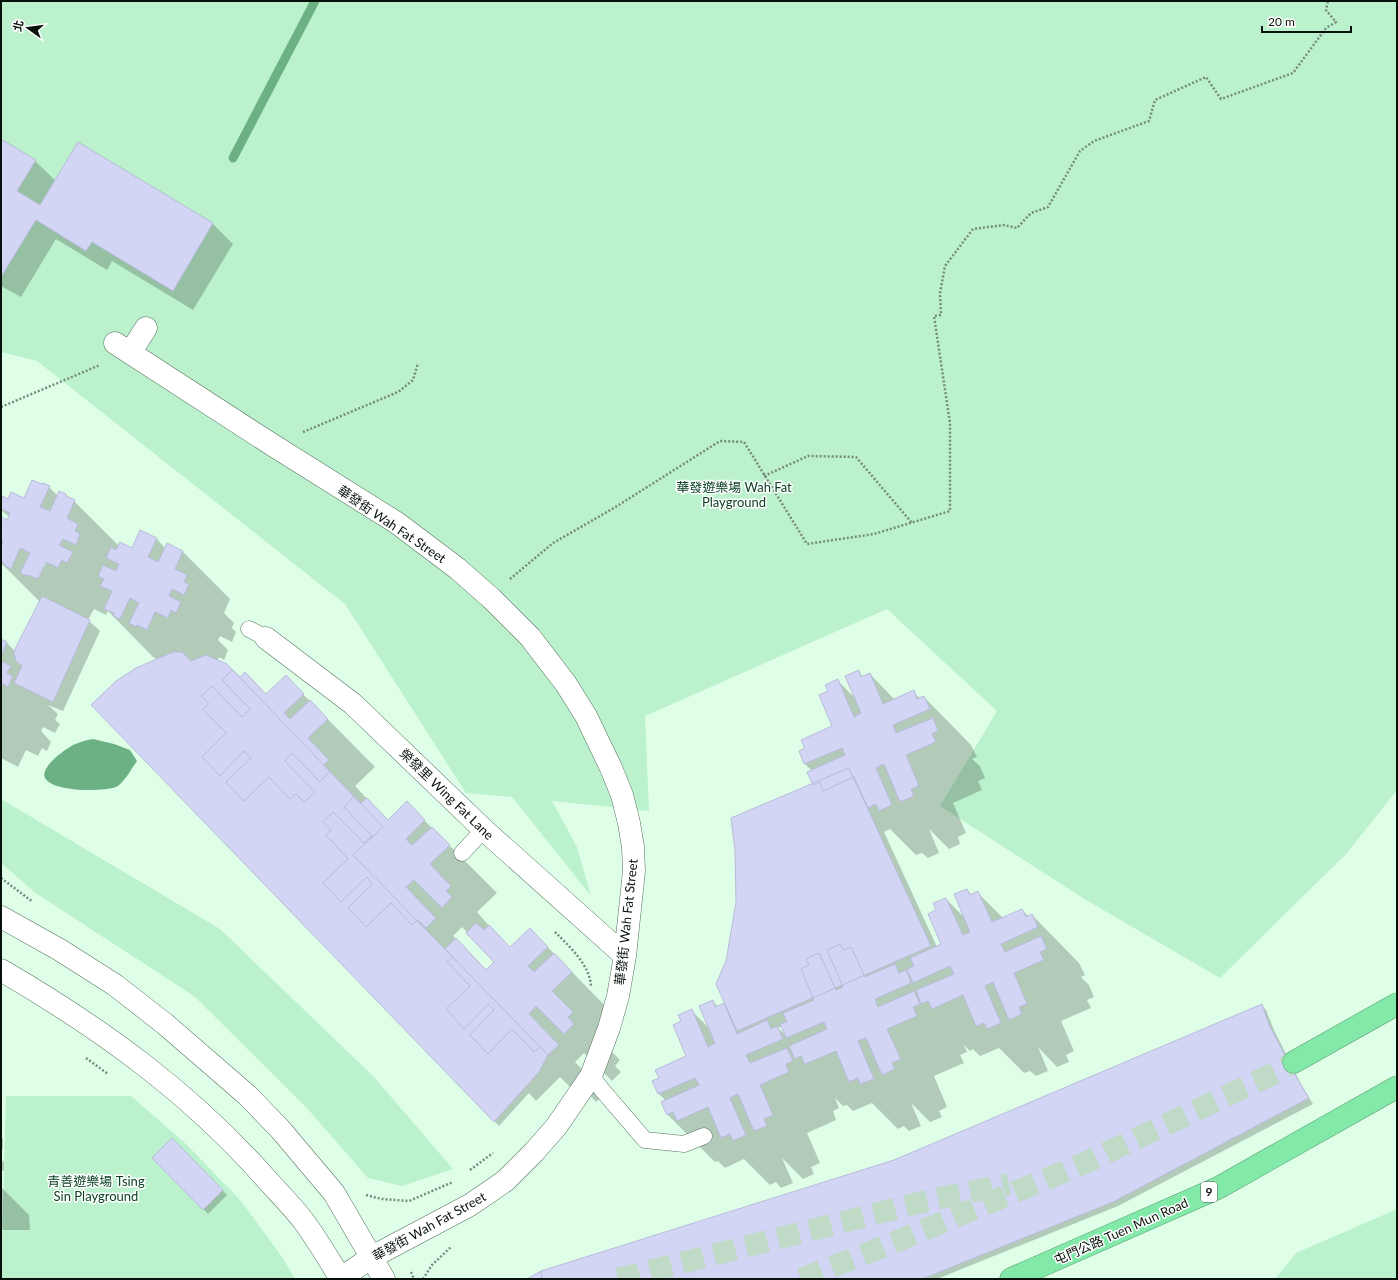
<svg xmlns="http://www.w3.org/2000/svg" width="1398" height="1280" viewBox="0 0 1398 1280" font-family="Lato,'Noto Sans TC',sans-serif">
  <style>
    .green { fill: #bbf1cc }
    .water { fill: #6cb184 }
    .shadow { fill: #0003; fill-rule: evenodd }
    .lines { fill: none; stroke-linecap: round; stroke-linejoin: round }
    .stream { stroke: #6cb184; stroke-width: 9 }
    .building { fill: #d2d5f4; stroke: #b9bbda }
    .motorway-tunnel { stroke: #bfdac7; stroke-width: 22; stroke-dasharray: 22 11; stroke-linecap: butt }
    .service-casing { stroke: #55705e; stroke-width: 17 }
    .minor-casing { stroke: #55705e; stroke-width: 23 }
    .secondary-casing { stroke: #55705e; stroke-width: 23 }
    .motorway-casing { stroke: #589d71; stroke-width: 23 }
    .path { stroke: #778b7d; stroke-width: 2.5; stroke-dasharray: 2 2; stroke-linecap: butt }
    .service { stroke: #fff; stroke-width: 16 }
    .minor { stroke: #fff; stroke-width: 22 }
    .secondary { stroke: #fff; stroke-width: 22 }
    .motorway { stroke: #83e9a9; stroke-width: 22 }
    .labels { text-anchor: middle; stroke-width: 3; stroke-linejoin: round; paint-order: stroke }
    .shield { fill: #fff; stroke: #515854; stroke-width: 1 }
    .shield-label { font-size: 12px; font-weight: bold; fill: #07110a }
    .park-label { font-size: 13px; fill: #0a4125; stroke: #fff }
    .street-label { font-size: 13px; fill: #07110a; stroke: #fff }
  </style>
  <rect width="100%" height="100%" fill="#dffee8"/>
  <path class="green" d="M1,1h1396v789l-50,63 -127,125 -134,-78 -146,-94 57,-95 -110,-102 -242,107 4,95 -97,-10 25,46 14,49 -79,-99 -46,-4 -121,-189 -308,-243 -36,-9z
    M1,799l219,130 154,148 79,92 -51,17 -34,-8 -62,-71 -112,-111 -157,-102 -36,-31z
    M6,1096h125l55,48 55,57 41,56 13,22h-294z
    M1397,1209v70h-122l21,-26z"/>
  <path class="water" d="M93,739l21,5 16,6 7,11c-6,8 -12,21 -21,26 -13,5 -64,5 -71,-9 -5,-11 19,-28 28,-33 7,-3 13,-5 20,-6z"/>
  <path class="shadow" d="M1,140l34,21 21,20 23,-38 134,81 20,20 -40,66 -81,-49 -5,9 -51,-31 -35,58 -20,-11z
    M49,487l9,9 8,-1 8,6 45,45 14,3 8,-17 16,7 8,9 2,-4 16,8 47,47 -6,14 10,10 -2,5 4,4 -4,10 -12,-6 -2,4 10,10 -4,10 -5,-3 -2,4 23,18 27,16 19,-18 89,90 -20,19 33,35 19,-18 90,90 -20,19 20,23 13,13 20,-19 89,91 -20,19 21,21 -5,6 6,6 -9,9 -28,-28 -9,9 30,31 -9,9 -8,-9 -6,6 -22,-22 -24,24 -7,-8 -30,33 -406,-421 65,-45 -5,-3 -45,-46 -2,4 -12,-6 -6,11 12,11 -37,80 -15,-6 10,9 -3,6 5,4 -5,9 -12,-6 -2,4 10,11 -4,9 -5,-3 -4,8 -12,-6 -8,17 -17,-9v-119l6,4 9,9 24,-50 -39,-39v-15l1,-3 -1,-1v-26l6,3 2,-4 -8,-7v1v-9l7,-2 16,-1zM47,559l1,1 -4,8 -1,-1zM462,927l34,35 -9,9 -34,-35z
    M858,672l6,5 6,-3 25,26 18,-8 8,7 3,-2 47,48 6,12 -5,2 8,7 5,12 -7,3 4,9 -29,13 13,30 -8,4 2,7 -11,5 -20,-20 10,24 -11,5 -6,-5 -6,2 -26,-26 -6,3 53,115 6,-2 -6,-35 9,-11 19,19 2,-28 5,5 6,-2 25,25 19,-8 7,7 3,-2 47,48 6,12 -4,2 8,8 5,12 -7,3 4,8 -30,13 13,30 -8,4 3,7 -12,5 -19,-20 10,24 -12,5 -6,-5 -6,2 -25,-25 -19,8 -7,-7 -3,2 -6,-6 3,7 -7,3 4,8 -30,13 13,31 -8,4 3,6 -12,5 -19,-19 10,23 -12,5 -5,-5 -6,3 -26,-26 -19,8 -6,-6 -4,1 -8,-8 4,10 -6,3 3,9 -29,13 13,30 -9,4 3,7 -11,5 -21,-21 11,25 -12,5 -5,-6 -6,3 -26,-26 -19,9 -7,-7 -3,1 -47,-47 -6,-13 4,-1 -7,-7 -5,-13 6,-2 27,-22 -5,-35 9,-12 19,19 3,-28 5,6 5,-3 4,4 87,-224 -2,-13 -7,-7 -5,-13 6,-2 28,-22 -5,-35 9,-11 18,18zM908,970l3,6 -5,-5zM782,1026l4,10 -8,-8z
    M1262,1005l4,5 8,20 28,56 11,18 -195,102 -181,73h-408l365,-118z
    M1,1137l2,2v10h-2z
    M172,1139l55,56 -19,19 -55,-56z
    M1,1159l3,3v9h-3z
    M1,1187l28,28 1,15h-29z"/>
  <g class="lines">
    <path class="stream" d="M233,158l82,-157"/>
  </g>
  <path class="building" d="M1,139l35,21 -19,31 23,14 38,-63 135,81 -40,68 -81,-49 -6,9 -50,-31 -35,57z
    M32,480l10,4 1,-1 7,3 -10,21 10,4 9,-20 7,3v2l9,4 -8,18 11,6 -3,7 5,3 -4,11 -13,-6 -4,6 14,7 -6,11 -5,-3 -4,8 -12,-6 -8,17 -10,-4 -1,1 -7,-3 10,-20 -10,-5 -9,21 -7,-4v-2l-3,-2v-15l2,-5 -2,-1v-23l6,3 3,-7 -9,-4v-9l2,-4 5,3 3,-7 13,6z
    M140,530l17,8 -9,19 10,5 9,-19 16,8 -8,18 12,6 -3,7 5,2 -5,11 -12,-6 -3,7 12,6 -5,11 -5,-3 -3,8 -13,-6 -8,18 -10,-5 -1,2 -7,-4 10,-20 -9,-5 -10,21 -7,-3 1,-3 -10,-4 8,-18 -12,-5 4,-7 -6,-3 5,-11 13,6 3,-7 -13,-6 5,-11 5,3 4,-8 12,6z
    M42,596l48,24 -37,82 -39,-19 8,-17 -6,-5 -2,-8 2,-6z
    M1,639l6,3 -6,14z
    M173,652h9l9,9 15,-6 21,9 156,163 -30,28 195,200 -9,17 -45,50 -403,-417 25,-24 20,-13z
    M1,661l10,5 -4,7 6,3 -5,11 -7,-4z
    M232,670l8,7 5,-5 21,22 20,-19 18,19 -20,19 6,6 20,-19 18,19 -20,19 21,22 -5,5 6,6 -10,11 -28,-29 -7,8 30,31 -11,10 -8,-8 -6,5 -21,-22 -25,24 -18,-19 25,-24 -7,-7 -24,25 -18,-19 24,-24 -23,-24 6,-5 -8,-8 11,-10 30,31 8,-8 -28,-29z
    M859,670l2,7 9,-4 13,31 31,-14 3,9 7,-3 6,13 -37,16 3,8 37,-15 5,13 -6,3 4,8 -30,13 13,31 -8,3 3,7 -14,6 -16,-38 -8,4 16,37 -13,6 -3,-7 -8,4 -14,-31 -31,14 -3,-9 -7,3 -6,-13 38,-17 -3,-7 -38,16 -5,-13 6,-3 -4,-8 31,-14 -13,-31 9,-4 -3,-6 13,-6 16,38 7,-4 -16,-37z
    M849,768l82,178 -194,85 -21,-47 10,-23 10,-59 -1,-51 -4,-33z
    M354,796l7,7 6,-5 21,22 19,-19 18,19 -19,19 6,6 20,-18 18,18 -20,19 21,22 -5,5 6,6 -10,11 -28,-28 -8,7 30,31 -10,10 -8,-8 -6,5 -21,-22 -25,24 -18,-19 24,-24 -5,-7 -26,25 -18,-19 25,-24 -22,-24 5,-5 -8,-8 10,-10 31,31 8,-7 -28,-29z
    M967,889l3,6 8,-4 14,31 30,-13 4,8 6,-3 6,13 -37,17 4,8 36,-16 6,13 -7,3 4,8 -30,13 13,31 -8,3 3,7 -13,6 -16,-38 -8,4 16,37 -14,6 -3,-6 -8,3 -13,-31 -31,14 -4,-8 -7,3 -5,-14 38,-16 -4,-8 -37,17 -6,-14 7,-3 -4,-8 31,-14 -13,-30 8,-4 -3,-7 13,-5 17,37 7,-3 -16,-38z
    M476,923l8,7 5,-5 21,22 20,-19 18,19 -20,19 6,6 20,-19 18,19 -20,19 21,21 -5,5 6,7 -10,10 -28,-28 -7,8 30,31 -11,10 -8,-8 -6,5 -22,-23 -24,25 -18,-19 24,-25 -6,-6 -24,25 -18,-20 24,-23 -23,-24 6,-5 -8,-8 11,-11 30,32 8,-8 -28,-29z
    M840,944l3,6 8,-3 14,30 30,-13 4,9 7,-3 5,13 -36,16 3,8 36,-16 6,13 -7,3 4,9 -30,13 14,30 -9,4 3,6 -13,6 -16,-37 -8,3 16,38 -14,5 -2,-6 -9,4 -13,-31 -31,13 -4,-8 -6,3 -6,-13 38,-17 -3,-7 -38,16 -6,-14 7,-2 -4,-9 31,-13 -13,-31 8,-4 -3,-6 13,-6 17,37 7,-3 -16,-37z
    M713,1000l2,7 9,-4 13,31 30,-14 4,9 6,-3 6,13 -37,16 4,8 37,-15 6,13 -7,3 3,8 -29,13 13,30 -9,4 3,7 -13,5 -16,-37 -8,4 16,37 -13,6 -3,-7 -9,4 -13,-31 -31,14 -4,-9 -6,3 -6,-13 38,-17 -4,-7 -37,16 -6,-13 7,-3 -4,-8 31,-14 -13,-31 8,-4 -3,-6 14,-6 16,38 7,-4 -16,-37z
    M1262,1004l7,21 29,55 11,18 -196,104 -191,77h-380l-1,-8 353,-111z
    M172,1138l51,52 -20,20 -51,-52z
    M541,1271l1,8h-15z"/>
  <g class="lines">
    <path class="motorway-tunnel" d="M618,1279l308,-78 83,-17
      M801,1279l87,-34 199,-83 190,-90 17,-10"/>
    <defs>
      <path id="service" d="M249,629l17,9
        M462,853l13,-14 8,-10
        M591,1076l12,15 42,49 39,4 20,-8"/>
      <path id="minor" d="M115,343l156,101 126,79 61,46 34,30 38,38 36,47 20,32 25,52 11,27 7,28 4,24 1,24 -9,85 -7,40 -9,32 -18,48 -35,51 -22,25 -29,29 -35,24 -98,52 -31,21
        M130,353l16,-25
        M266,638l87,66 130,125 142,127"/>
      <path id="secondary" d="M1,917l59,33 55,35 50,39 82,71 33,34 54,64 50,86
        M1,970c101,59 190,123 268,212 12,13 25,26 36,41 13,18 24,37 36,56"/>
      <path id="motorway" d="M1294,1062l103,-58
        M1011,1279l207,-91 179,-101"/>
    </defs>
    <use href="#service" class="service-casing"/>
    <use href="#minor" class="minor-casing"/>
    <use href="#secondary" class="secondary-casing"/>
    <use href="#motorway" class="motorway-casing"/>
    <path class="path" d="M1,407l99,-42
      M303,432l95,-40 15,-12 5,-17
      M764,476l44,-20 48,1 56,66
      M510,579l43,-36 61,-35 106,-67 24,1 63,102 67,-10 76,-23v-88l-16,-107 7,-1 -1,-22 5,-27 28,-37 31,-4 13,3 14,-15 17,-6 32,-56 14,-10 55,-20 6,-21 51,-23 15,22 72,-26 33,-45 10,-6 -10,-12 2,-9
      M1,878l32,24
      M555,932c14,14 35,33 36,54
      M86,1058l22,16
      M470,1170l23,-17
      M366,1195l16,4 27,2 44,-19
      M411,1272l3,7
      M423,1279l9,-14 19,-18"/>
    <use href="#service" class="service"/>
    <use href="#minor" class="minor"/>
    <use href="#secondary" class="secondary"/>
    <use href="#motorway" class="motorway"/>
  </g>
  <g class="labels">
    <rect class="shield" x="1201" y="1182" width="16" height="20" rx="3"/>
    <g class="shield-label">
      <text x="1209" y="1196">9</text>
    </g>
    <g class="park-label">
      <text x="734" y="492">華發遊樂場 Wah Fat<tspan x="734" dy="15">Playground</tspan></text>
      <text x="96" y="1186">青善遊樂場 Tsing<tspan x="96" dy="15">Sin Playground</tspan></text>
    </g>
    <g class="street-label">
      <text transform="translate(392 524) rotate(34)" y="5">華發街 Wah Fat Street</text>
      <text transform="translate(447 794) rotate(44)" y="5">榮發里 Wing Fat Lane</text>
      <text transform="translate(626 922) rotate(-84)" y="5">華發街 Wah Fat Street</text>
      <text transform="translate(429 1226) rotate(-29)" y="5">華發街 Wah Fat Street</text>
      <text transform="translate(1121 1231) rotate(-24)" y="5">屯門公路 Tuen Mun Road</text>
    </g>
  </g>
  <rect width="1398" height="1280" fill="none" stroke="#07110a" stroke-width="4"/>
  <g transform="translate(28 28) rotate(284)" stroke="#ffffff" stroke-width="3" paint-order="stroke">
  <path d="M0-3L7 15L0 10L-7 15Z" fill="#07110a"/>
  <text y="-6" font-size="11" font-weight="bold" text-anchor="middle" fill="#07110a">北</text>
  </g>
  <path d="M1262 26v6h89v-6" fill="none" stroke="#07110a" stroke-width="2"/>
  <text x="1268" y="26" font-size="12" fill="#07110a" stroke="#ffffff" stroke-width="3" paint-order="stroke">20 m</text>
</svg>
